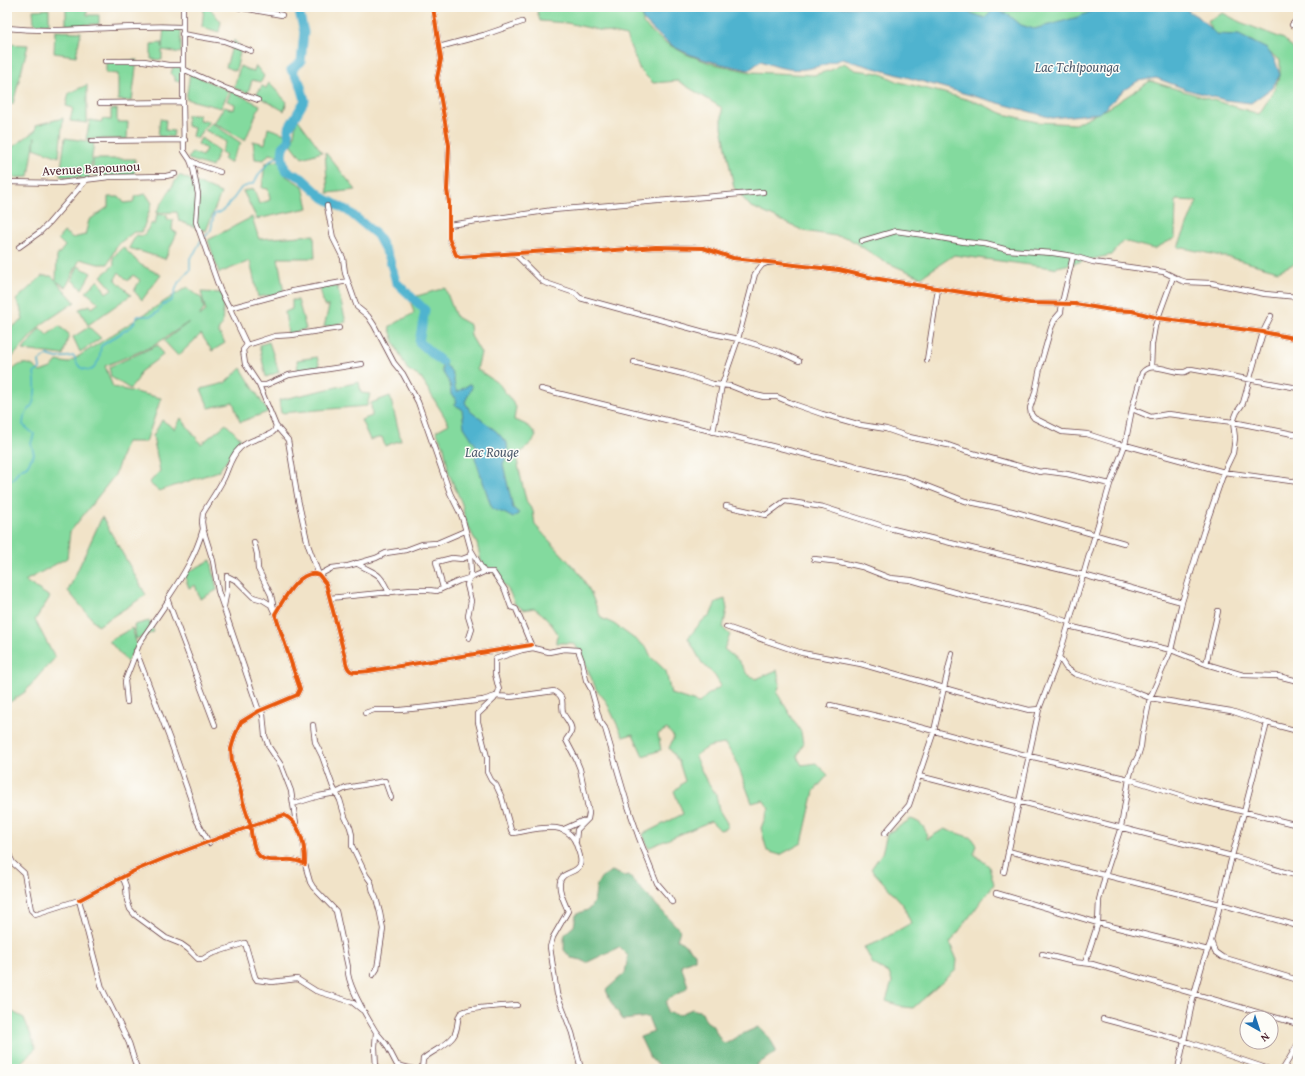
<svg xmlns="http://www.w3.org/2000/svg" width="1305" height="1076" viewBox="0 0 1305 1076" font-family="'Gentium Book Plus',serif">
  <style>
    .green { fill: #83da9e; stroke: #667c64 }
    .forest { fill: #6aba85; stroke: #5a6c58 }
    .water { fill: #50b3cf; stroke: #4d697d }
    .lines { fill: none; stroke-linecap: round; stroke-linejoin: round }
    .stream { stroke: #50b3cf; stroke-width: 1.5 }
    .river { stroke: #50b3cf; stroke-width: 9 }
    .minor-casing { stroke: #633c43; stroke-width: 6 }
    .minor { stroke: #fff; stroke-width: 4.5 }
    .cycleway-casing { stroke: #fdfcf7; stroke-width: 6 }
    .cycleway { stroke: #e8590c; stroke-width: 4 }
    .labels { text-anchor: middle; stroke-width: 3; stroke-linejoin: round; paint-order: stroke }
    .street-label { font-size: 13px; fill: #4a1f2b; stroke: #fdfcf7 }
    .water-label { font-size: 14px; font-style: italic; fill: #4c5a6d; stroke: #fdfcf7 }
  </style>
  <rect width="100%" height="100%" fill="#fdfcf7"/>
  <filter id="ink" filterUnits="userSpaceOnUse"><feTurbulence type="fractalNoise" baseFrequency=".025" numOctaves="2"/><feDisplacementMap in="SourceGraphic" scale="8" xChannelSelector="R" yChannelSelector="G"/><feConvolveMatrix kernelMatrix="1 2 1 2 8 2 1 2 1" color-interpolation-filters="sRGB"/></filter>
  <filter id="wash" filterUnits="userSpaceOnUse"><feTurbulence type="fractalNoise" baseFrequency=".012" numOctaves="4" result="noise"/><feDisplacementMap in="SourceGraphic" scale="16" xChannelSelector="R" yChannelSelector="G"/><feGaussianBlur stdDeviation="0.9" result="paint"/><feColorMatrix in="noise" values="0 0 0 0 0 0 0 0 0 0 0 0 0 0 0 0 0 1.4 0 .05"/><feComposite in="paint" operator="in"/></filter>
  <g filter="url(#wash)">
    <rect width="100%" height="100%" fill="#f1e3c8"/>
    <path class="green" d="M66,7h21v8h12v9l-33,1z
      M204,7h5l12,15 -2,10 -17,-5z
      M536,7h106l1,17 21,18 22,12 24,9 41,9 63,3 17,-5 13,-7 11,7 24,3 20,9 45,11 32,9 28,12 33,8 38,2 37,-18 38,-25 109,33 13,-20 8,-18v-16l-30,-20 -25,-4 -11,-2 -7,-13 16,-8 17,9 44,17 14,15v208l-20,9 -47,-13 -53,-11 19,-46 -21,-1 -1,38 -21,11 -31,-8 -12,14 -58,13 -99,-13 -33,22 -38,-16 -35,-23 -44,-7 -54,-25 -16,-18 -12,-61v-19l-44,-27 -25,2 -13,-13 -14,-34 -59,-13 -27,-2z
      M938,7h65l11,3 11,-2 12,1 9,-2h66l-10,9 -8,-7v6l-58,16 -51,-10z
      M49,9v15h-15l-1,-14z
      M164,27l17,2v24l-19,-3v10l-11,-1v-15l11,-1v5z
      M55,31l26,1 -5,24 -22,-3z
      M234,40l7,8 -5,23 -10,-4z
      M7,44l21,1 -15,59 -6,1z
      M137,60l-5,41 -14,-1v-26l-12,-1v-12z
      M173,66l9,1v14h-7v-4l-4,-3z
      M240,66l13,6 3,-6 8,10 -3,6 -9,-2 -4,13 -14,-5z
      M190,73l39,18 -8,17 -35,-9z
      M269,83l18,19 -3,9 -28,-16 6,-9 4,2z
      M87,85v38l-17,-2 3,-13 -7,-2 3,-13z
      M231,91l29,14 -15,36 -31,-18 10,-16 10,3 1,-6 -8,-3z
      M111,109h6v13h11l-1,17h-41l4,-19 12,2v-3l9,1z
      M187,115h12v5l10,1 -12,18 -5,-3 2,-8 -7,-2z
      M63,118l-4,39 -25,-9 1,-11 -6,40 -22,1v-27l29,-21v-5z
      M297,118l25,34 -20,6 -10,-13z
      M160,119l6,1 -1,10 9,1 -1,6 -15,-1z
      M212,123l29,20 -11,20 -6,-3 2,-5 -5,-3 5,-10 -21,-12z
      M268,128l20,7 -7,21 -12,-2 -5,6 -9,-1 -2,-18 12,3z
      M65,138l29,4 -5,37 -29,-3z
      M201,138l18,13 -7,16 -24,-8 4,-7 10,4 4,-7 -8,-5z
      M325,152l31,38 -28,3z
      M93,159h42l-1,17h-41z
      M283,160l3,16 17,10 5,22 -51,11 -14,-28 11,-2 5,15 11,-4 -2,-11 -6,-1 3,-25z
      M179,175l42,18 -15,38 -27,-10 -2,-9 -21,1z
      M146,194l6,9 -10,29h-8l-17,13 -9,19h-10l-18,-5 -14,28 -10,-6 19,21 -33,22 -35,39v-33l16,-10 -3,-13 -4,-7 26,-24h9l5,4 1,-24 8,-10 -7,-7 6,-7 9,6 12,-3 4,-15 19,-13v-10h12l4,6 9,-1 3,-6z
      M157,214l10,1v4l6,1 -1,10 5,3 -12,26 -36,-11 7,-13 7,1 9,-13 3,2z
      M252,217l7,22 55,-4 1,23h-37l6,35 -26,4 -8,-36 -31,12 -11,-33z
      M123,247l18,18 20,10 -19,25 -8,-9 6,-11 -7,-5 -5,6 -9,-9 -4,7 16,16 -43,30 -9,-16 11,-4 2,3 7,-5 -13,-11 12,-12 8,13 6,-4 -11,-13 13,-11 -1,-8z
      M78,266l13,7 -9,16 -10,-9z
      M337,286l9,36 -22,5 5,-21h-5l-4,-18z
      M187,287l15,12 2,10 -5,7 7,-5 -5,-19 23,1 -2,32 -4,6 7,12 -13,8 -11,-17 -23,22 -14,-15 25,-19 -36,24 -48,20 8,21 48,11 -15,44h-20l-11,33 -45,57 -3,26 -42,23 25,16 -15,23 20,38 -14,15 -16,19 -18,12v-327c10,-14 20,-19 33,-5l11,-4 6,-7 11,2z
      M445,288l11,29 14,8 1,11 10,17 -4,16 22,15 17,23 -2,13c9,3 18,6 22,16l-3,5 -15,14 -1,5 7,32 3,11 6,8 2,14 45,49 10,17 11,27 13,6 33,24 4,9 15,14 5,23 28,9 7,-7 15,-10 -6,-10 -13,-13 -14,-25 14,-17 8,-5 6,-14 9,-3 2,10 -4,19 7,7 -6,14 15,12 8,13 9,5 21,-9 3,14 -3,9 24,39 2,12 -6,13 5,8 14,-2 12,12 -14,16 -12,52 -22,12 -13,-4 -6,-23 8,-20 -6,-8 -11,3 -17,-45 -10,-14c-14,2 -20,2 -30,13l10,21 11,16 3,16 8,13v5l-7,2 -9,-9 -63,27 -5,-14 40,-20 -9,-23 11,-10 -6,-19 -10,-14 5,-11 -7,-8 -9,5 3,16 -18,6 -10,-22 -10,3 -17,-36 -10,-12 -15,-35 -5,-8 -4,-3h-15l-1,-4 2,-5c-7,-11 -13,-19 -24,-26l-10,2 -9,-6 -6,-13 -12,-15 -7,-7 -8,-4 -5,-21 -12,-24 -3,-16 -13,-30 -5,-27 -8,-16 13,-7 -28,-46 -14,-9 -11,-22 -7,-20 25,-14 -3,-10 6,-7z
      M292,300h6l8,29 -18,5 -3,-22 7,-3z
      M59,326l10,8 -6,21 -40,-5 17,-22 7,7z
      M89,327l12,11 -21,14 -7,-15z
      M269,342l10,30 -13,5 -7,-32z
      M158,345l5,10 -23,17 -2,7 -8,10 -19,-12 -2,-10z
      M317,357l3,10 -22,5 -1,-12z
      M241,368l27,44 -28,10 -7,-20 -24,6 -8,-19 24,-6z
      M359,382l2,11 9,1 -3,12 -86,7 -2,-13z
      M390,396l11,44 -16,6 -3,-9 -12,3 -9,-20 11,-4 -1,-13z
      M181,418l20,26 25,-20 15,15 -22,32 -60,20 -10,-8 11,-12 -7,-35 9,-16 13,9z
      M102,517l44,78 -48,31 -30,-35z
      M211,560l6,30 -17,9 -5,-14 -6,3 -5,-14z
      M149,621l5,11 -18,7 -2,-14z
      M132,628l5,17 -10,17 -18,-21z
      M911,819c12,4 15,9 16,20l17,-10 28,9 5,7 -3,9 15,12 5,18 -44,59 7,17 -1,10 -43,38 -10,-1 -17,-6 6,-19 -3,-9 -16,-9 -9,-17 14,-5 33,-19 -9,-20 -31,-34 11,-16 5,-19z
      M7,1009l17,9 12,30 -22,21h-7z"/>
    <path class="forest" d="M612,871l12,5 4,-1 52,55 -3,10h2l16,13v6l-14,6 7,21c-5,8 -16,8 -22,16l1,10 11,3 14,-6 10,3 4,9 6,4 10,17 5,1 11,-7 20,-9c7,5 16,16 18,24l-8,7 -11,6 2,5h-97l-12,-11 -10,-21 14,-5 -6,-15 -25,3 -12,-18 -5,-12 19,-17 3,-17 -9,-9 -33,16 -4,-3 -11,-2 -7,-8c1,-15 -3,-14 10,-24l2,-11c4,-4 11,-3 14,-7 11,-15 -2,-25 22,-37z"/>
    <path class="water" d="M644,7h310l31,11 9,-9 15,6 12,10 13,4 44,-12 23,-10h86l1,4 12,7 16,16 23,1 28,14 8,11 5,15 -8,13 -21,15 -26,-3 -37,-10 -32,-12 -18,3 -14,9 -24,23 -48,5 -210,-59c-33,11 -47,16 -81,2l-12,9c-23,-5 -47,-9 -69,-20 -15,-7 -26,-20 -38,-31z
      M442,362c6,4 11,10 12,18 1,6 0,6 3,12l13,-8 2,3 -7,15 5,9 26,20 11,12 1,10 -5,11 10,44 6,5 -6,5 -9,-5 -12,-4 -17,-51 2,-11 -13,-20 -2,-18 -7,-4 1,-7 -5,-3 -1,-11 -8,-13z"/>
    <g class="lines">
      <path class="stream" d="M204,238l7,-8 3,-16 7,-2 10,-10 10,-14 13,-5 5,-9 12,-14 11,-5
        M7,480l6,-1 6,-9 8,-4 7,-12 -3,-10 3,-10 -11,-9c1,-15 4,-10 9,-20 4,-8 4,-23 2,-32l6,-4 -1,-8 8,-6 10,3 17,-2c4,11 6,14 18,14l7,-10 2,-14 31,-20 6,-10h13l7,-4 5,-7 9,-5 6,-17 12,-13v-12l6,-7 5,-11"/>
      <path class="river" d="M298,7l6,25 -3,30 -10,8 9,13 5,17 -17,29 1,12 -6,6 -1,8 3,15 17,8 22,20 24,13 29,24 12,22 7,25 29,28 -6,32 23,20"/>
    </g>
  </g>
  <g filter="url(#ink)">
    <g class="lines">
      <defs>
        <path id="minor" d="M183,7v95l1,49 6,9 3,8 5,26 -2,28 24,68 11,21 16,34
          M237,7l45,8
          M433,7l8,52 -4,19 1,5 11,62 -2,45 2,12v36l7,17 4,2 118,-8 23,2 55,-4 47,1 30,10 106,12 34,8 157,25 45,1 36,6 21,1 26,7 105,14 35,7
          M1292,25l6,-7
          M7,28c58,6 117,-4 175,-1
          M182,34l42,7 27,10
          M439,47l45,-12 38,-13
          M105,61h39l24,4h15
          M183,69l42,19 33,12
          M100,103l83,-1
          M91,141l94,-1
          M190,160l9,5 21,7
          M7,182l53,1 49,-6 57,-1 9,-2
          M327,206l6,32 10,20 2,15 12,34 11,9 6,9 20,38 9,11 15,28 32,91 12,24 9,33 13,22h9l12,18 6,17 5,2 16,38
          M449,225l104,-15 210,-18
          M862,241l34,-10 28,4 40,7 21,2 23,6 45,3 20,3 20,6 71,10 16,8 6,2 25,1 54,11 33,3
          M19,247l21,-15 9,-9 38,-44
          M515,254l28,28 32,11 5,5 124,34 34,7 42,13 19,9
          M1073,256l-11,47 -1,9 -6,7 -4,9 -10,35 -6,30 -5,15 1,6 3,4 28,14 25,2 31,10 7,1 99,27 74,10
          M230,308l63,-17 55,-10
          M927,360l11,-71
          M634,362l49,12 30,10 18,2 20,8 13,3h13l19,8 26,9 39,11 25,4 23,8 39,8 17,6 75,21 4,-1 23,3 43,10
          M1151,367l1,-23 3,-18 18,-49
          M259,385l-14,-21 -2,-14 4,-5 28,-9 17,-1 47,-7
          M541,389l340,84 25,5 59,23 47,10 112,32
          M1132,409l19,8 17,-3 65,8 65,13
          M276,426l12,14 9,55 11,50 11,30 13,-7 16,-2 28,-8 10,-5 20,-3 16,-6 15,-1 28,-12
          M713,432l9,-47 16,-46 17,-65 7,-9 7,-3
          M726,506l40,9 19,-14 38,6 66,21 194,47 99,27
          M254,542l3,12 1,15 13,26 3,14
          M814,559l26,3 22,5 28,11 21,2 53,15 77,18 28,9
          M356,563c20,12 23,7 33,30
          M443,588l-7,-26 16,-4 10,1 8,-3
          M330,598l81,-8h18l8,1 22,-10 16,-5 9,-4
          M168,601l47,124
          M224,606l3,-16v-14l10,5 16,16 10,3 8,5 4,9
          M1068,626l103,24 35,14 37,11 35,1 20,5
          M726,627l76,26 59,11 97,28 71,18 10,-1
          M469,638l3,-9 -4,-13 3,-15 -4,-16 4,-13 -1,-16 1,-6
          M136,651l34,89 20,57 6,22 13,24
          M1059,657l7,11 9,6 57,17 18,7 81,13 36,12 31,8
          M1206,664l12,-53
          M127,702l-2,-21 15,-39 28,-41v-3c14,-21 28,-43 35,-69
          M830,705l51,12 148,39 100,23 67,21 102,25
          M365,713l9,-3h26l30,-3 53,-7 13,-4 15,1 43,-6c14,8 5,15 10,24 3,5 9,11 7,17 -1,3 -4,6 -5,8l10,19 4,10 9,44 -1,6 -3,3
          M313,725l2,17 7,14 11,31 7,13 5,17 5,10 2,8v11l3,6 11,23 5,7 2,10 3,6 4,15 3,16 -6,40 -4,6
          M919,776l313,80 66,20
          M293,804l26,-8 17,-3 10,-5 39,-7 6,17
          M296,823l-5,-32 -10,-26 -12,-18 -4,-11 -2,-22 -4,-3 -41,-120 -5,-30 -10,-32 -1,-7 1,-9c7,-12 15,-23 21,-35 5,-11 7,-22 16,-30 10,-10 26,-10 33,-16 2,-1 2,-4 3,-6l-17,-41h7l23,-10 73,-11
          M562,830l20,-9 3,1 -8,8 -1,11
          M885,833l24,-28 25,-74 18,-78
          M7,846l3,11 3,6 11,10 7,37 4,4 44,-14 23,88 27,55 8,26
          M1008,851l212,53 78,22
          M305,864l5,18 3,5 23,24 12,56c-3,15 20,52 28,65
          M1004,872l35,-163 20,-52 51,-173 15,-39 7,-36 10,-36c10,-14 31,2 43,-1 2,-1 4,-2 6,-3l107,19
          M123,878l3,8 1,14 3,9 5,6 31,23 15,6 7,5 10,10h5l8,-5 34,-11 10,34 2,3 15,2 25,-3 19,12 36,11 10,8
          M996,893l102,30 110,27
          M79,900l55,-29 31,-13 86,-32c-1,6 1,11 2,16 4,20 14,19 31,18 7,-1 15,1 21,4 0,-18 -3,-40 -21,-49l-33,11 -8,-24 -5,-23 -6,-17 -1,-13 4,-14 6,-13 18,-11 38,-16 3,-6 -25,-75c8,-13 25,-47 44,-39l7,9 19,73c2,18 8,16 24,14l162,-26
          M1211,941l4,11 7,5 76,23
          M1042,954l32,8 18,2 206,60
          M1085,963l13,-40 1,-23 6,-24 16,-49 8,-48 3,-11 6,-12 3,-10 1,-9 8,-39 21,-48 11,-48 21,-69 21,-61 9,-19 2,-15 -2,-16 4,-10 6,-9 20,-71 8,-16
          M1103,1019l82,22 84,28
          M376,1069l-1,-22 1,-15 10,12 11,21 16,4
          M422,1069l1,-10c9,-8 22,-12 30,-22 6,-8 3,-16 7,-23 5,-7 47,-8 57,-9
          M581,1069l-9,-36 -15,-39 -7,-47 3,-10 15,-26c-3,-8 -10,-20 -8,-29 2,-11 16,-8 20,-17 2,-5 -1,-13 -3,-18 -8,-30 -43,-17 -64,-14l-2,-3 -9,-32 -6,-13 -5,-5 -4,-8v-15l-9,-35v-8l16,-15 4,-6 1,-3 -4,-16v-15l27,-9 11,-2 16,4 15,-3 14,1 4,11 4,19 5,9 9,32 5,7 22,75 12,35 18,45 12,14 3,5
          M1178,1069l16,-75 9,-32 8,-21 21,-85 12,-44 23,-89
          M1283,1069l15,-25"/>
      </defs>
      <use href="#minor" class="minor-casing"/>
      <use href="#minor" class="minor"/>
      <defs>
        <path id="cycleway" d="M433,7l8,52 -4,19 1,5 11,62 -2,45 2,12v36l7,17 4,2 118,-8 23,2 55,-4 47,1 30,10 106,12 34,8 157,25 45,1 36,6 21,1 26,7 105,14 35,7
          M79,900l55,-29 31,-13 86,-32c-1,6 1,11 2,16 4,20 14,19 31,18 7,-1 15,1 21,4 0,-18 -3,-40 -21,-49l-33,11 -8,-24 -5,-23 -6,-17 -1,-13 4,-14 6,-13 18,-11 38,-16 3,-6 -25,-75c8,-13 25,-47 44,-39l7,9 19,73c2,18 8,16 24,14l162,-26"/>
      </defs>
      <use href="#cycleway" class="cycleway-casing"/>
      <use href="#cycleway" class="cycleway"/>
    </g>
  </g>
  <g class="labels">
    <g class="street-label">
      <text transform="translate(91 168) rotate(-3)" y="5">Avenue Bapounou</text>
    </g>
    <g class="water-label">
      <text x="1077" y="72">Lac Tchipounga</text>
      <text x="492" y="457">Lac Rouge</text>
    </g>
  </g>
  <rect width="1305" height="1076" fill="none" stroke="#fdfcf7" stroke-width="24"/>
  <g transform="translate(1259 1030) rotate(141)"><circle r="19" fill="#fdfcf7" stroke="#b5a4a5"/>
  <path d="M0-3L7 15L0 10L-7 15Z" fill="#1f6fb2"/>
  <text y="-6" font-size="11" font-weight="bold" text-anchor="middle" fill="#4a1f2b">N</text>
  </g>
</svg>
